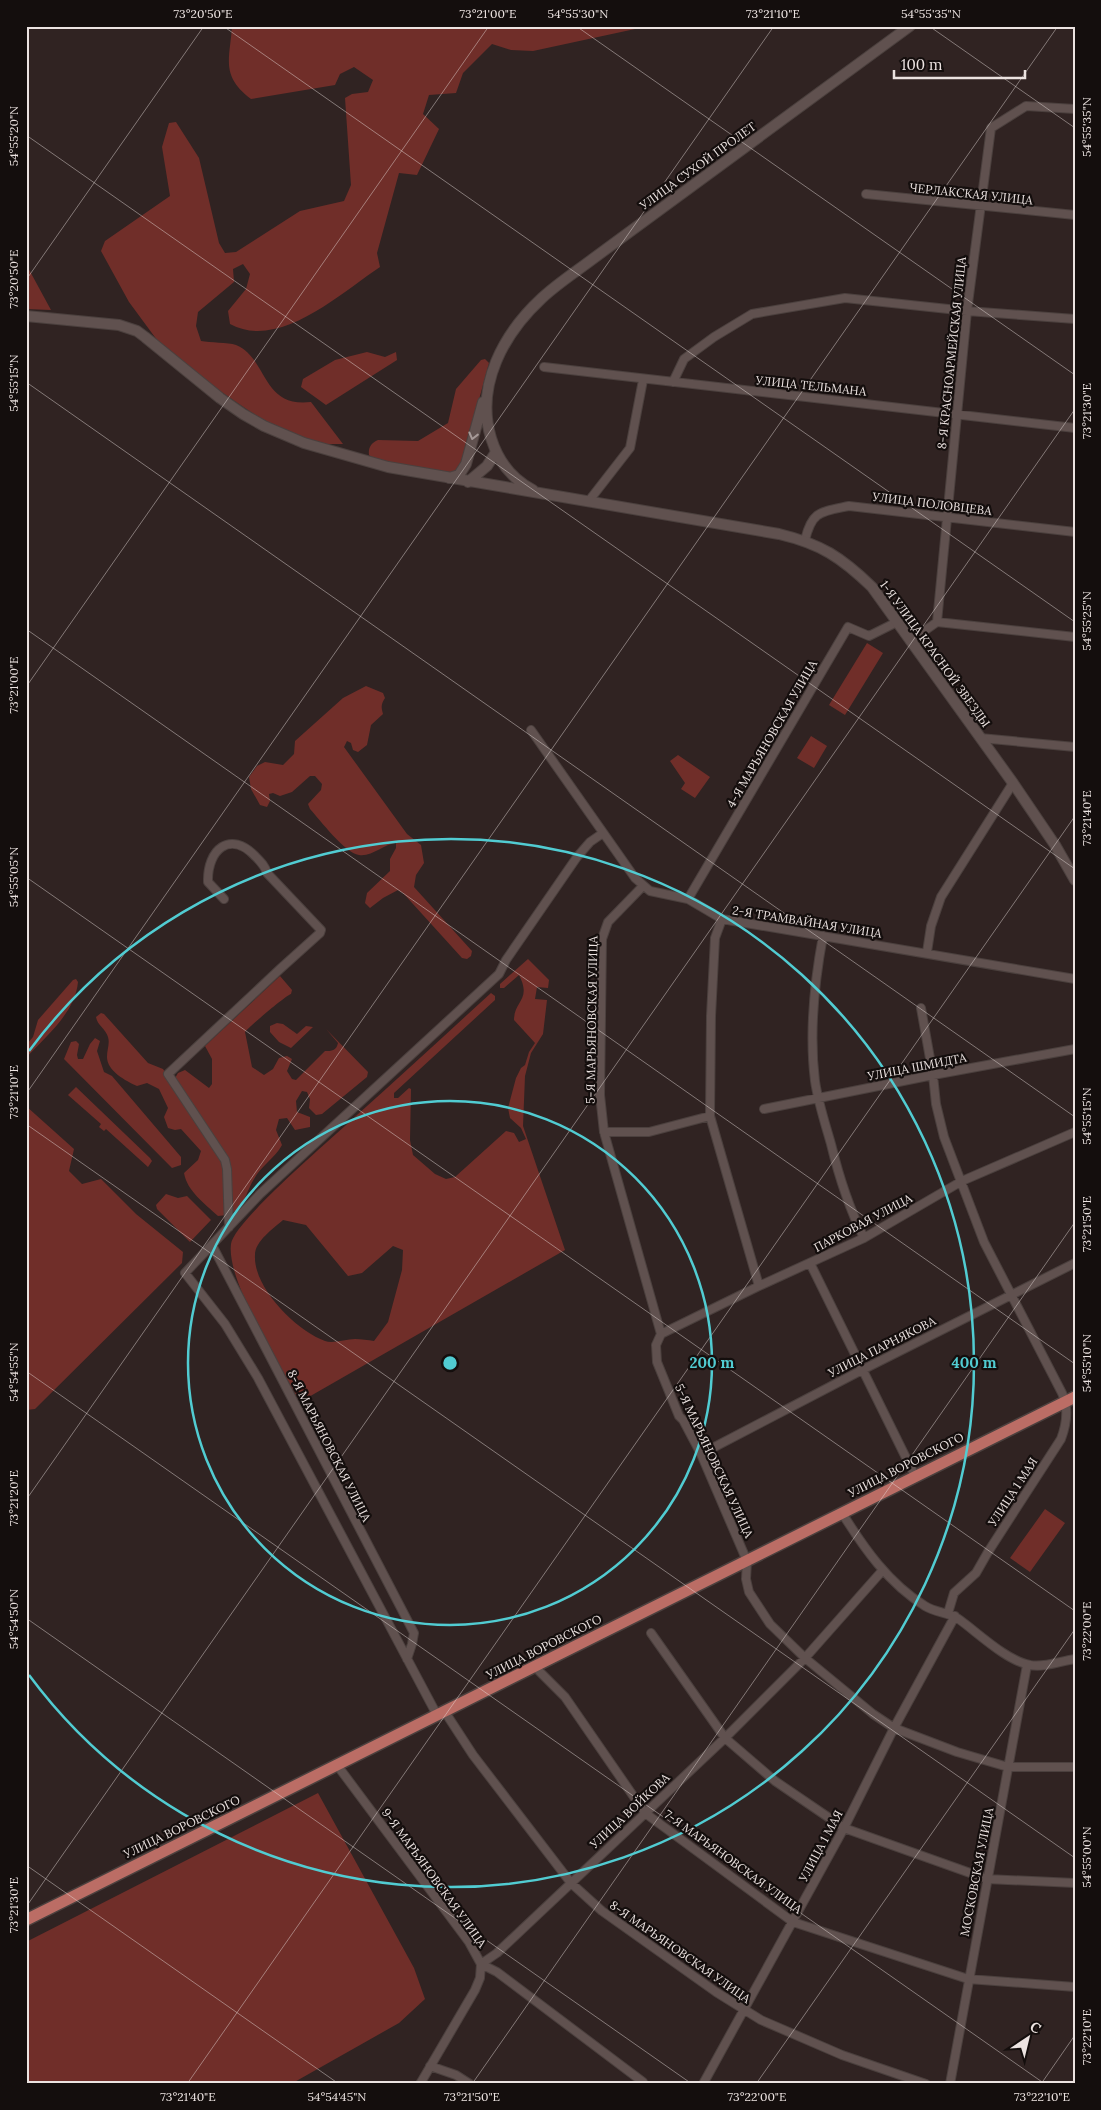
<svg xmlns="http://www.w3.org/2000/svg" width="1101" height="2110" viewBox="0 0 1101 2110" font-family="Lora,serif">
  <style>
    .green { fill: #702e29; fill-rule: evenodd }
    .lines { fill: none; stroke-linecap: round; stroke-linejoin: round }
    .street-casing { stroke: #4b403e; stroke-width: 10 }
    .secondary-casing { stroke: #4b403e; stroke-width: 12 }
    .primary-casing { stroke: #4b403e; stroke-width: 14 }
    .street { stroke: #60514f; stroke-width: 8 }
    .secondary { stroke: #60514f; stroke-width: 10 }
    .primary { stroke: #bb6d65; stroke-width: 11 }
    .oneway { stroke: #a69a98 }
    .ticks { fill: none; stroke: #ece3e1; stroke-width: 1; stroke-opacity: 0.45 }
    .ring { fill: none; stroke: #51ccd2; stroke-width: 2.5 }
    .labels { text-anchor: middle; stroke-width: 4.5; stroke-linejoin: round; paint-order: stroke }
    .street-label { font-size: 12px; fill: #ece3e1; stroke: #140e0d }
    .centre { fill: #51ccd2; stroke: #140e0d; stroke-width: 2.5 }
    .ring-label { font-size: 15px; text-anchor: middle; font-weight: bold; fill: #51ccd2; stroke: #140e0d; stroke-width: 4.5; stroke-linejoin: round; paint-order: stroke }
    .neatline { fill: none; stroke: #ece3e1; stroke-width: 2 }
    .ticks-label { font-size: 12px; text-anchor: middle; fill: #ece3e1 }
  </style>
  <rect width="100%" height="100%" fill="#302322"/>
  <path class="green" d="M232,26h417l-116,25 -22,-1 -19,-6 -29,29 -7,20 -27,2 -6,19 16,15 -22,46 -18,-2 -22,80 3,14c-39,26 -101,84 -150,57l-2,-13 18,-22 4,-15 -7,-10 -10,5 1,13 -36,30 -2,14 5,15c9,2 27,1 35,4 32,13 25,63 75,57l32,42h-23l-53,-21 -78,-53 -32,-30 -28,-38 -28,-51 4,-10 65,-45 -8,-49 7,-24 7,-1 23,36 20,85 6,10 11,-1 64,-41 44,-10 7,-16 -6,-87 7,-4 16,-2 5,-12 -19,-13 -14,7 -5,11 -84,14c-31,-24 -21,-40 -19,-73z
    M26,264l25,46 -25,-1z
    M367,352l18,5 11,-5 1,8 -71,45 -25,-18 2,-8 32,-19z
    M485,359l4,4 -29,106 -11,6 -74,-14 -6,-6c-1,-7 2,-12 9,-15l40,1 30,-18 8,-34 25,-29z
    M867,643l16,10 -38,62 -16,-10z
    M366,686l17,7 2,5c-4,6 -4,9 -2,16l-12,11 -4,20 -9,7 -5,-2 -2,-7 -4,-2 -3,6 63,87 14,11 3,18 -8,12 -2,12 58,64 -1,5 -4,3 -5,-1 -59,-65 -5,-3 -15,8 -13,10 -5,-5 2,-10 23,-22v-12l6,-11v-5c-12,1 -24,14 -37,12 -14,-2 -39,-35 -49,-46l-2,-5 13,-14 1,-6 -7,-8h-5l-18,16 -12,4 -7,-3 -4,1 1,7 -3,6 -7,-2 -9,-16 -2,-12 8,-11 8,-4 18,3 11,-11 1,-13 48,-43z
    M811,736l16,10 -13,22 -17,-10z
    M678,755l32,22 -15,21 -14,-9 4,-6 -15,-22z
    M528,959l21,21 -1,8 -11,-1 -2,12 12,1 -4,34 -12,19 -6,23 -2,50 42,124 -265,152c-19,-35 -74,-121 -69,-158 3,-23 104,-108 126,-129 45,-40 89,-81 134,-122l4,3v4l-101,93v5h4l11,-10 2,1 -1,51 3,15 22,19 11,5 9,-2 51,-46 8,2 5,9 7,-3 -5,-11 -11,-10 -2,-10 8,-30 5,-10 4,-3 4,-13 6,-9 -21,-23c0,-19 18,-20 5,-45l-15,13h-4v-4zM283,1220l23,5 42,51 14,-3 31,-27 10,4 -1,20 -14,52 -14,19c-6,-1 -13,-2 -19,-2 -9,0 -22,5 -30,2 -28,-10 -72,-53 -70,-86 0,-14 18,-26 28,-35z
    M280,976l12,14 -1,4c-6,2 -42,33 -46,38l7,35 12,8 9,-6 6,-11 8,-2 5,3 -5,12 5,8 4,1 29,-29c7,0 11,0 13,-8l-12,-14 42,43 -1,5 -45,37 -6,1 -7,-7 1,-9 -3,-7 -5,-1 -6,10 1,11 13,5v10l-15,3 -8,-12 -8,1 -3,11 6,15c-7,13 -21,21 -28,34 -11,18 -9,35 -36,37 -13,-12 -31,-25 -34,-43l14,-13 3,-9 -20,-22 -6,1 -7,-2 -4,-11 4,-9 -9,-19 -12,-6 -10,3c-11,-5 -30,-15 -30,-29 0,-8 3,-13 1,-20 -2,-8 -11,-12 -12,-20l5,-4 3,1 44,49 15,6 8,12 3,-1 4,-7 7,-3 24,18 3,-4v-25l-7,-13z
    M76,979l2,3c-3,31 -32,54 -52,76v-13l7,-8 5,-17 35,-40z
    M277,1023l6,1 14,10 9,-8 7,1 -22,21 -12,-6 -9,-10v-6z
    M95,1038l5,3 -3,10 7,21 8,4 69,81v8l-9,3 -108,-109 7,-17 5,-1 3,3 -2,11 1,4h5l7,-15z
    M76,1087l74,71 2,3 -4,6 -42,-38 -2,2 -5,-4 2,-3 -33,-29z
    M26,1106l48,43 -5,22 13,13 19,-5 35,35 47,38 -1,11 -147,146 -9,1z
    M166,1194l12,4 9,-2 24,24 -21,22 -33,-33 -1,-4z
    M1045,1509l20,14 -35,49 -20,-14z
    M318,1793l96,175 11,31 -26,24 -108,61h-265v-142z"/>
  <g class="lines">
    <defs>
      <path id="street" d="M866,194l209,21
        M544,367l531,61
        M673,382l11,-23 30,-22 38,-23 93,-16 122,13 108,8
        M588,502l42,-54 13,-68
        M805,540c7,-29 15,-28 44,-34l226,26
        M937,622l30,-311 24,-183 35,-22 49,3
        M910,641l27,-19 138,15
        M531,730l104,148 15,13 38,8 34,20 353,60
        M980,738l95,9
        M643,886l-35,36 -6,17 -2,156 4,37 57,202 -5,11 1,17 22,54 4,4 18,34 46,107 -1,18 3,13 21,32 35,34 68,56 21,14 63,24 51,15h67
        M224,899l-16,-17c-1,-32 22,-53 48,-25 5,5 9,9 11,16l54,57 -1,3 -40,36 -112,105 57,86 2,9 2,58
        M688,899l160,-272 21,9 28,-14
        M722,919l-7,19 -4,78 -1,100 49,170
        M823,936c-9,48 -14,97 -8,145 3,21 10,42 16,63 8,33 18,64 33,94
        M927,952l4,-26 10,-29 72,-114
        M921,1008l12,67 3,29 8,33 40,105 78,151c7,15 5,30 -1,46l-73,113 -12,21 -22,20 -6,20
        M764,1109l169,-34 142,-26
        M604,1132h45l61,-16
        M212,1245l202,388 -2,11 -5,15
        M810,1263l105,213
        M661,1334l98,-48 105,-48 98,-57 113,-49
        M701,1454l161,-84 213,-107
        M842,1513c22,35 46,70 83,93 11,7 24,6 35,14 18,13 47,41 70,45 13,3 31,-4 45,-6
        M651,1633l74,105 50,43 69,47 143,51 88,4
        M535,1667l30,30 80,116 148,109 175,57 107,8
        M445,1712l28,43 98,128 31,28 114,81 45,28 81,35 84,29
        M437,1715l-179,-337 -33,-54 -40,-51 75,-79 239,-220 7,-14 71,-103 13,-15 13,-9
        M337,1765l132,177 12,22 16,8 146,110
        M481,1964l16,-11 228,-215 80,-80 77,-87
        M430,2066l26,9 14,9
        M420,2084l55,-94 5,-12 1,-14
        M703,2084l141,-256 50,-100 61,-112
        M950,2084l77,-419"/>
      <path id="secondary" d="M26,316l93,9 18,6 8,6 75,61 23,16 21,12 40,17 84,24 391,67c42,10 62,23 93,53l141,196 42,62 20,35
        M449,478l10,-3 7,-11 17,-62
        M468,482l19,-16 9,-14
        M533,490c-21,-11 -35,-29 -42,-52 -16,-53 13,-105 51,-140 16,-15 35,-27 52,-40l316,-232"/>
      <path id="primary" d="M26,1920l1049,-523"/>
    </defs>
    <use href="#street" class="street-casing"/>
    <use href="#secondary" class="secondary-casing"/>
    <use href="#primary" class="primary-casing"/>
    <use href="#street" class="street"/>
    <use href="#secondary" class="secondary"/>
    <use href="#primary" class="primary"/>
  </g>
  <defs><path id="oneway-chevron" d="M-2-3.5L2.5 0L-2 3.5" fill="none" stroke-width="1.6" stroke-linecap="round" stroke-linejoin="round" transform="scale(1.25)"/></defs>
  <use class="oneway" href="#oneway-chevron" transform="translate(473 436) rotate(104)"/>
  <path class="ticks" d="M223,26l852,596M576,26l499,349M929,26l146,102M26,135l1049,734M26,280l178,-254M26,382l1049,735M26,629l1049,735M26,687l463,-661M26,877l1049,734M26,1094l748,-1068M26,1124l1049,734M26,1371l1019,713M26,1500l1032,-1474M26,1618l666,466M26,1865l313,219M26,1907l1049,-1498M187,2084l888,-1268M472,2084l603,-862M756,2084l319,-455M1041,2084l34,-49"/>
  <g class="ring">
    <circle cx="450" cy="1363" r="262"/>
    <path d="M29 1051A524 524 0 1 1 29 1675"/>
  </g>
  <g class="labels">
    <g class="street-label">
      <text transform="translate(698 166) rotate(-36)" y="4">УЛИЦА СУХОЙ ПРОЛЕТ</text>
      <text transform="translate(971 194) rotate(6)" y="4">ЧЕРЛАКСКАЯ УЛИЦА</text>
      <text transform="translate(952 353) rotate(-84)" y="4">8-Я КРАСНОАРМЕЙСКАЯ УЛИЦА</text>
      <text transform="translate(811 386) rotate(6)" y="4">УЛИЦА ТЕЛЬМАНА</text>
      <text transform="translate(932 504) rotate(7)" y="4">УЛИЦА ПОЛОВЦЕВА</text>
      <text transform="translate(935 654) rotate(54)" y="4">1-Я УЛИЦА КРАСНОЙ ЗВЕЗДЫ</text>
      <text transform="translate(772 734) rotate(-60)" y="4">4-Я МАРЬЯНОВСКАЯ УЛИЦА</text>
      <text transform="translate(807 922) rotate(9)" y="4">2-Я ТРАМВАЙНАЯ УЛИЦА</text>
      <text transform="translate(592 1020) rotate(-89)" y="4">5-Я МАРЬЯНОВСКАЯ УЛИЦА</text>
      <text transform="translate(917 1067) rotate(-11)" y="4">УЛИЦА ШМИДТА</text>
      <text transform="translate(863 1223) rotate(-28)" y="4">ПАРКОВАЯ УЛИЦА</text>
      <text transform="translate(882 1347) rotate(-27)" y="4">УЛИЦА ПАРНЯКОВА</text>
      <text transform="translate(329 1446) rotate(63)" y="4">8-Я МАРЬЯНОВСКАЯ УЛИЦА</text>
      <text transform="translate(714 1461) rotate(65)" y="4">5-Я МАРЬЯНОВСКАЯ УЛИЦА</text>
      <text transform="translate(906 1465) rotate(-27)" y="4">УЛИЦА ВОРОВСКОГО</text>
      <text transform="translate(1013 1492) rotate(-57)" y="4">УЛИЦА 1 МАЯ</text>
      <text transform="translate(544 1647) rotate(-27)" y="4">УЛИЦА ВОРОВСКОГО</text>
      <text transform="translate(630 1811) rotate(-43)" y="4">УЛИЦА ВОЙКОВА</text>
      <text transform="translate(182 1827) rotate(-26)" y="4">УЛИЦА ВОРОВСКОГО</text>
      <text transform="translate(821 1846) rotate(-62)" y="4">УЛИЦА 1 МАЯ</text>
      <text transform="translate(733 1862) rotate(36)" y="4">7-Я МАРЬЯНОВСКАЯ УЛИЦА</text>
      <text transform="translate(977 1872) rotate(-79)" y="4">МОСКОВСКАЯ УЛИЦА</text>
      <text transform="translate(434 1878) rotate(54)" y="4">9-Я МАРЬЯНОВСКАЯ УЛИЦА</text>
      <text transform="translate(680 1952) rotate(35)" y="4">8-Я МАРЬЯНОВСКАЯ УЛИЦА</text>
    </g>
  </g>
  <circle cx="450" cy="1363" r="8" class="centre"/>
  <g class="ring-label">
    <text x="712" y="1368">200 m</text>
    <text x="974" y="1368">400 m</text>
  </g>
  <rect width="1101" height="2110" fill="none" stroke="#140e0d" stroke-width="55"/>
  <g transform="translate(1028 2038) rotate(35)" stroke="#140e0d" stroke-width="4" paint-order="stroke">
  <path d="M0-4L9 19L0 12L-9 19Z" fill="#ece3e1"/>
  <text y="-8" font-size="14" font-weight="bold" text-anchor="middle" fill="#ece3e1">С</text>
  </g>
  <path d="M894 70v8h131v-8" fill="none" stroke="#ece3e1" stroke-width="2.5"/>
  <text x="901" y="70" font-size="15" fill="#ece3e1" stroke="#140e0d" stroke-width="4" paint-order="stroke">100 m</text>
  <rect x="28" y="28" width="1046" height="2054" class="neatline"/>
  <g class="ticks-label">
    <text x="203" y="18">73°20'50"E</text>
    <text x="488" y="18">73°21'00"E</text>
    <text x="578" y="18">54°55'30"N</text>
    <text x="773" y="18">73°21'10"E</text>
    <text x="931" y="18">54°55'35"N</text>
    <text transform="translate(1087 127) rotate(-90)" y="4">54°55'35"N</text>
    <text transform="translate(14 136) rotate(-90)" y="4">54°55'20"N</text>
    <text transform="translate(14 279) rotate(-90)" y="4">73°20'50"E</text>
    <text transform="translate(14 383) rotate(-90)" y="4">54°55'15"N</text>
    <text transform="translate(1087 411) rotate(-90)" y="4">73°21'30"E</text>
    <text transform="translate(1087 621) rotate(-90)" y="4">54°55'25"N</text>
    <text transform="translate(14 685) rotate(-90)" y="4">73°21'00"E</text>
    <text transform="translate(1087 818) rotate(-90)" y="4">73°21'40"E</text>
    <text transform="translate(14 877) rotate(-90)" y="4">54°55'05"N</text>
    <text transform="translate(14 1092) rotate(-90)" y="4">73°21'10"E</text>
    <text transform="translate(1087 1116) rotate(-90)" y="4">54°55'15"N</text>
    <text transform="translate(1087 1224) rotate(-90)" y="4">73°21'50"E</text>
    <text transform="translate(1087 1363) rotate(-90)" y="4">54°55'10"N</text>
    <text transform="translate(14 1372) rotate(-90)" y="4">54°54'55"N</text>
    <text transform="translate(14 1498) rotate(-90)" y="4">73°21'20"E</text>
    <text transform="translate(14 1619) rotate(-90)" y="4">54°54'50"N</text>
    <text transform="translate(1087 1631) rotate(-90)" y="4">73°22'00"E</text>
    <text transform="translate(1087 1857) rotate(-90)" y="4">54°55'00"N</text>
    <text transform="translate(14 1905) rotate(-90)" y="4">73°21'30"E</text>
    <text transform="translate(1087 2037) rotate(-90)" y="4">73°22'10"E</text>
    <text x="188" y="2101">73°21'40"E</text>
    <text x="337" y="2101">54°54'45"N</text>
    <text x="472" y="2101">73°21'50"E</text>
    <text x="757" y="2101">73°22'00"E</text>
    <text x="1042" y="2101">73°22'10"E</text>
  </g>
</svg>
